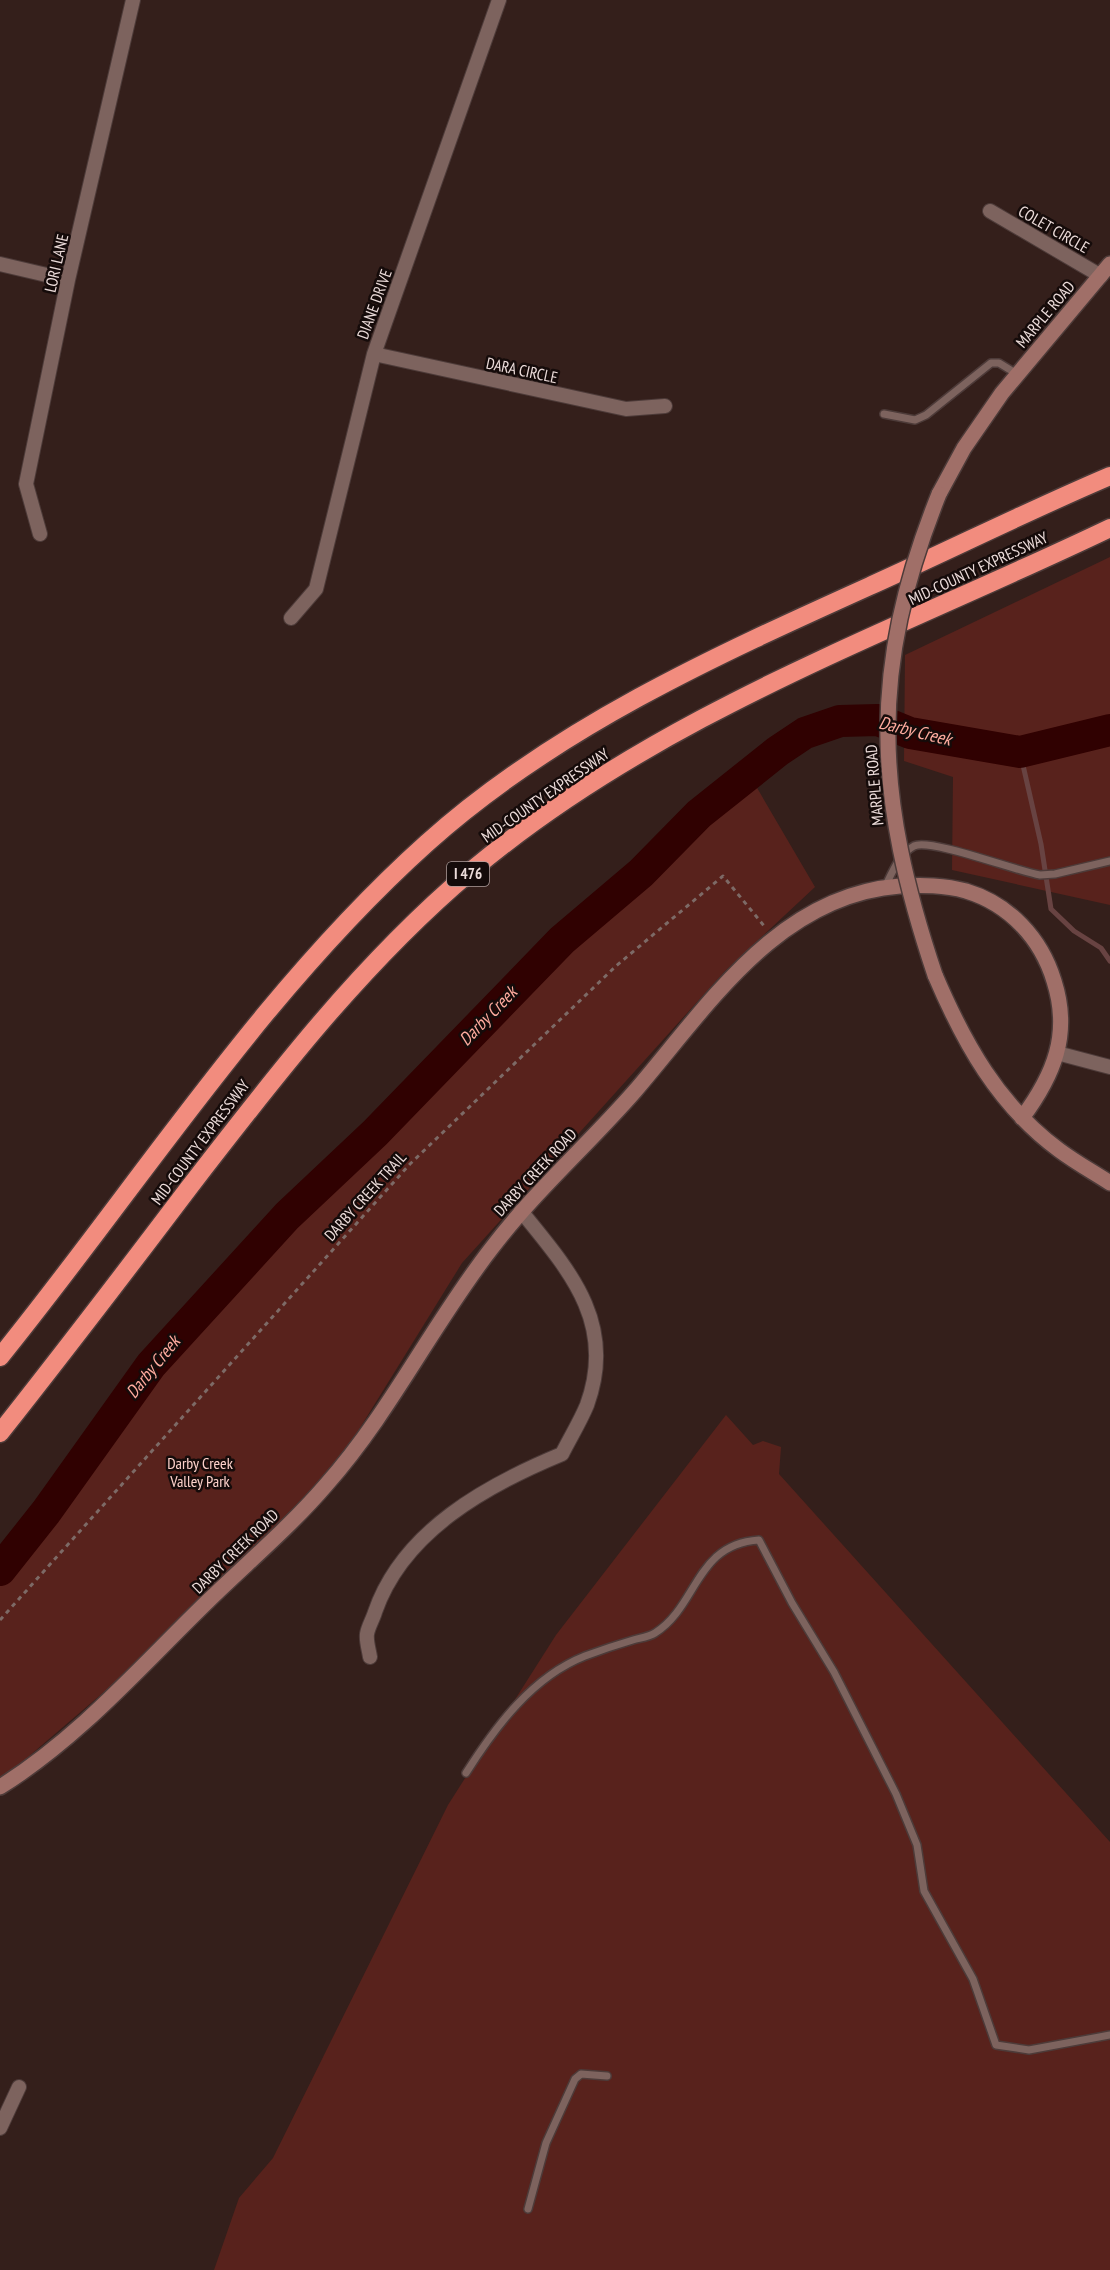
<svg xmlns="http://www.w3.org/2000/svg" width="1110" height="2270" viewBox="0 0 1110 2270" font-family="'PT Sans Narrow',sans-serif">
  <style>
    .green { fill: #58221c }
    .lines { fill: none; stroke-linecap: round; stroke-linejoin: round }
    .stream { stroke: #684342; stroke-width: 5 }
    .river { stroke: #300101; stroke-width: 32 }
    .lane-casing { stroke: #4d3b39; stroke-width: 10 }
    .street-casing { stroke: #4d3b39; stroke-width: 16 }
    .secondary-casing { stroke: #4d3b39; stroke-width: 18 }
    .highway-casing { stroke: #4d3b39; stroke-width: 21 }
    .path { stroke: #7d6a66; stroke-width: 3; stroke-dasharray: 4.5 4.5; stroke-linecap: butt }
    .lane { stroke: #7d635e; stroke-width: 7 }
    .street { stroke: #7d635e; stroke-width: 14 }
    .secondary { stroke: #a06f68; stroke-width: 15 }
    .highway { stroke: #f28c7e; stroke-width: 18 }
    .secondary-bridge-casing { stroke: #4d3b39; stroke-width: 18; stroke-linecap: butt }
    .secondary-bridge { stroke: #a06f68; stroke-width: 15 }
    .labels { text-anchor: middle; stroke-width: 5; stroke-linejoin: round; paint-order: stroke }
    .shield { fill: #150b0a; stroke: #ac9d9c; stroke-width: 1.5 }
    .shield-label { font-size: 15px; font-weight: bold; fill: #ecdcda }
    .street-label { font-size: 16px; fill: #ecdcda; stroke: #150b0a }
    .park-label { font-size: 16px; fill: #fed2cb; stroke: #150b0a }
    .water-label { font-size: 18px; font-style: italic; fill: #feab9e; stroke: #150b0a }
  </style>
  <rect width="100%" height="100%" fill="#341f1b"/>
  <path class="green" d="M1110,557v348l-158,-35 1,-93 -49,-16 1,-106z
    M753,781l62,106 -90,84 -263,292 -112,181 -81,97 -130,121 -139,119v-200l21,-24 102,-143 158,-181 315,-312z
    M726,1415l27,30 10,-4 18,6 -2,27 331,368v428h-896l25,-72 34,-40 175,-353 108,-170z"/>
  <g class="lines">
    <path class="stream" d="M1020,752l21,92 10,65 23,22 27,17 9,13
      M0,1556l5,8"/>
    <path class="river" d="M0,1570l46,-58 105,-147 136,-149 88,-83 187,-193 79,-67 58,-59 79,-63 27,-18 35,-12 38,-1 32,13 110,19 90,-22"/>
    <defs>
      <path id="lane" d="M884,414l31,6 11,-5 65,-52h8l18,11
        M885,887c7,-14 14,-33 29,-41 16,-8 102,25 126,29l15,-1 55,-13
        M466,1773c30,-47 66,-96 119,-117 16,-6 31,-11 48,-16 7,-2 16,-3 22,-7 43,-27 40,-89 104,-93l33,63 42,69 62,122 21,51 7,46 49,88 23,66 33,5 81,-15
        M528,2209l18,-66 29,-64 6,-5 26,2"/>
      <path id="street" d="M990,211l111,65
        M0,264l68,16
        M374,354l252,55 39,-3
        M40,534l-14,-50 42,-204 65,-280
        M291,618l25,-29 58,-235 125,-354
        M1057,1053l53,14
        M370,1657c-1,-7 -4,-16 -3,-23 1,-7 6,-15 8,-22 28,-81 112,-127 187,-158 8,-16 18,-32 25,-49 30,-82 -18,-135 -66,-194
        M0,2128l19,-41"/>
      <path id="secondary" d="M939,494l25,-46 38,-55 108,-129
        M935,975c29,68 63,130 124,175 16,12 34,22 51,33
        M0,1787c80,-50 141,-121 208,-186 40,-39 82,-74 118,-116 64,-72 106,-160 165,-236 43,-57 97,-104 144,-158 73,-85 143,-196 265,-205 23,-1 44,-1 66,5 43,13 75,47 88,90 17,53 0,94 -32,137"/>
      <path id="highway" d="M0,1357c140,-173 261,-365 427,-514 128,-115 290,-188 445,-258 80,-36 158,-75 238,-109
        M0,1433c64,-81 126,-162 188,-244 87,-113 174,-226 283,-318 186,-157 422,-239 639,-343"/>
    </defs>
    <use href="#lane" class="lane-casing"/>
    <use href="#street" class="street-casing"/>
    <use href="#secondary" class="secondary-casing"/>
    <use href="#highway" class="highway-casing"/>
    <path class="path" d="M0,1620l410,-456 206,-198 107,-90 42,51"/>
    <use href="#lane" class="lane"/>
    <use href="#street" class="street"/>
    <use href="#secondary" class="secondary"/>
    <use href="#highway" class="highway"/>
    <defs>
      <path id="secondary-bridge" d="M935,975c-60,-179 -67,-304 4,-481"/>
    </defs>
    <use href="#secondary-bridge" class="secondary-bridge-casing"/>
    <use href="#secondary-bridge" class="secondary-bridge"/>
  </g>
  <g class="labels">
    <rect class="shield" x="447" y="862" width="42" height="24" rx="4.5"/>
    <g class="shield-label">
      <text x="468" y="879">I 476</text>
    </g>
    <g class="street-label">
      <text transform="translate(1054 229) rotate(30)" y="6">COLET CIRCLE</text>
      <text transform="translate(56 263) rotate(-77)" y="6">LORI LANE</text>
      <text transform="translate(374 304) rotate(-70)" y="6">DIANE DRIVE</text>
      <text transform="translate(1045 314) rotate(-50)" y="6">MARPLE ROAD</text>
      <text transform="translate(522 370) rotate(12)" y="6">DARA CIRCLE</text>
      <text transform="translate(978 568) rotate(-25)" y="6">MID-COUNTY EXPRESSWAY</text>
      <text transform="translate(874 785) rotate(-95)" y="6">MARPLE ROAD</text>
      <text transform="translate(545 795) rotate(-35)" y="6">MID-COUNTY EXPRESSWAY</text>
      <text transform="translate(200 1142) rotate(-53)" y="6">MID-COUNTY EXPRESSWAY</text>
      <text transform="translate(535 1172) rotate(-47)" y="6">DARBY CREEK ROAD</text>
      <text transform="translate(365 1196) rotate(-48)" y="6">DARBY CREEK TRAIL</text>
      <text transform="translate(235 1551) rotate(-44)" y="6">DARBY CREEK ROAD</text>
    </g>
    <g class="park-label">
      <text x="200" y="1469">Darby Creek<tspan x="200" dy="18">Valley Park</tspan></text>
    </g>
    <g class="water-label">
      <text transform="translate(915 731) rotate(14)" y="6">Darby Creek</text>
      <text transform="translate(488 1016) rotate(-46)" y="6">Darby Creek</text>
      <text transform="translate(153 1367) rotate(-51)" y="6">Darby Creek</text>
    </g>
  </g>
</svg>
